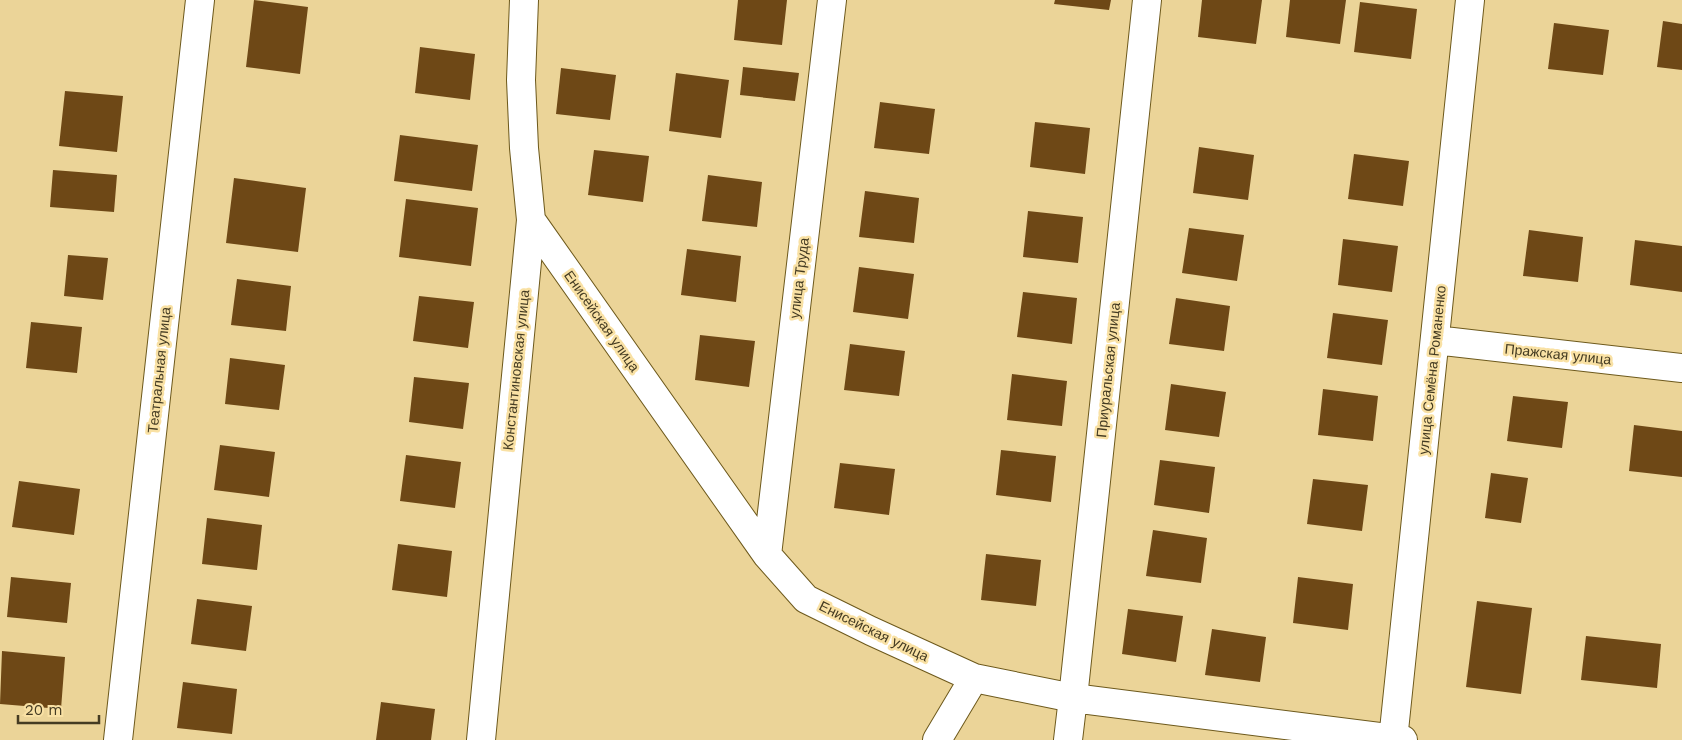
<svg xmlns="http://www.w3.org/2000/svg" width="1682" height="740" viewBox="0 0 1682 740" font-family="'Work Sans',sans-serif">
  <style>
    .building { fill: #6e4816 }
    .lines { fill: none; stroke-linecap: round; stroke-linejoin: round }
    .minor-casing { stroke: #6d591c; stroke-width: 30 }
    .minor { stroke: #fff; stroke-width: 28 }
    .labels { text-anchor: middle; stroke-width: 5; stroke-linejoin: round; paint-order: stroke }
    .street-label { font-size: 14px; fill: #443b22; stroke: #f9e1a4 }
  </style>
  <rect width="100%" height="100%" fill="#ebd498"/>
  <path class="building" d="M254,0l54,7 -8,67 -54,-7z
    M738,0h49l-5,45 -48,-5z
    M1055,0h56l-2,10 -55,-6z
    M1202,0h60l-6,44 -58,-7z
    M1290,0h56l-6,44 -54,-7z
    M1360,2l57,7 -6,50 -57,-7z
    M1663,21l19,3v46l-25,-3z
    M1554,23l55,7 -6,45 -55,-6z
    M420,47l55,7 -5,46 -55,-7z
    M743,67l56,6 -4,28 -55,-6z
    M561,68l55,7 -6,45 -54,-6z
    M676,73l53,7 -8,58 -52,-7z
    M65,91l58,5 -6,56 -58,-6z
    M880,102l55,7 -6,45 -55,-6z
    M1035,122l55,6 -5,46 -55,-7z
    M400,135l78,10 -6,46 -78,-10z
    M1199,147l55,8 -6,45 -55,-7z
    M594,150l55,6 -6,46 -55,-7z
    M1354,154l55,7 -6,45 -55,-7z
    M53,170l64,5 -3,37 -64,-5z
    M708,175l54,7 -5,45 -55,-6z
    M234,178l72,10 -8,64 -72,-9z
    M865,191l54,7 -5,45 -55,-6z
    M406,199l72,9 -7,58 -72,-9z
    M1028,211l55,6 -5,46 -55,-6z
    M1189,228l55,7 -7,46 -55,-8z
    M1529,230l54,7 -5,45 -55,-6z
    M1343,239l55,7 -6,46 -54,-7z
    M1635,240l47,6v46l-52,-7z
    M687,249l54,7 -5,46 -55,-7z
    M68,255l40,3 -5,42 -39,-4z
    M859,267l55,7 -6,45 -55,-7z
    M237,279l54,7 -5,45 -55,-6z
    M1023,292l54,6 -5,46 -55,-7z
    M419,296l55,6 -6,46 -55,-7z
    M1176,298l54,8 -6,45 -55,-7z
    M1333,313l55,7 -6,45 -55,-7z
    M31,322l51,5 -5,46 -51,-5z
    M700,335l55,6 -6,46 -54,-7z
    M850,344l55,7 -6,45 -55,-6z
    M230,358l55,7 -6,45 -54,-6z
    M1012,374l55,7 -5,45 -55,-6z
    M414,377l55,6 -6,46 -54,-7z
    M1171,384l55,8 -7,45 -54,-7z
    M1323,389l55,7 -5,45 -55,-6z
    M1513,396l55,6 -6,46 -55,-7z
    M1634,425l48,6v46l-53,-6z
    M220,445l55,7 -6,45 -55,-7z
    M1001,450l55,6 -5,46 -55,-7z
    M406,455l55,7 -6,46 -55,-7z
    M1160,460l55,7 -6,46 -55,-8z
    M840,463l55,6 -6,46 -55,-7z
    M1491,473l37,5 -7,45 -36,-5z
    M1313,479l55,6 -6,46 -55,-7z
    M19,481l61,8 -6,46 -62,-8z
    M207,518l55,7 -5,45 -55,-6z
    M1153,530l54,8 -6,45 -55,-7z
    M398,544l54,7 -5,46 -55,-7z
    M986,554l55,6 -5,46 -55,-6z
    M11,577l60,6 -4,40 -60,-6z
    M1298,577l55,7 -5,46 -55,-7z
    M197,599l55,7 -6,45 -55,-7z
    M1477,601l55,7 -11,86 -55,-7z
    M1128,609l55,7 -7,46 -54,-8z
    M1212,629l54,8 -6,45 -55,-7z
    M1586,636l75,8 -4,44 -76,-8z
    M2,651l63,6 -4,52 -61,-5z
    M183,682l54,7 -5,45 -55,-6z
    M381,702l54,7 -4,31h-55z"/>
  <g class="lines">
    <defs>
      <path id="minor" d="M531,220l236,335 39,44 65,32 103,47 99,20 330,42
        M1435,340l247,28
        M767,555l65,-555
        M118,740l82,-740
        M481,740l50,-520 -7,-72 -3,-68 3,-80
        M937,740l37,-62
        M1068,740l5,-42 74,-698
        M1393,740l77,-740"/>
    </defs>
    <use href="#minor" class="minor-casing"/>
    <use href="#minor" class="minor"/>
  </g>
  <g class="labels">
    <g class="street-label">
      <text transform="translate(799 278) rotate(-83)" y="5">улица Труда</text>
      <text transform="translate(602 321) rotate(55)" y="5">Енисейская улица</text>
      <text transform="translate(1558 354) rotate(6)" y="5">Пражская улица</text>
      <text transform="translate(159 370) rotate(-84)" y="5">Театральная улица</text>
      <text transform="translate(516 370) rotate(-84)" y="5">Константиновская улица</text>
      <text transform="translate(1108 370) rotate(-84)" y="5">Приуральская улица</text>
      <text transform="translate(1432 370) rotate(-84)" y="5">улица Семёна Романенко</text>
      <text transform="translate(874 631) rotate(26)" y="5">Енисейская улица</text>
    </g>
  </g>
  <path d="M18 715v8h81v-8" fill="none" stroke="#443b22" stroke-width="2.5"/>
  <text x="25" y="715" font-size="15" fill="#443b22" stroke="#f9e1a4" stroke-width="4" paint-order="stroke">20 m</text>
</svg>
